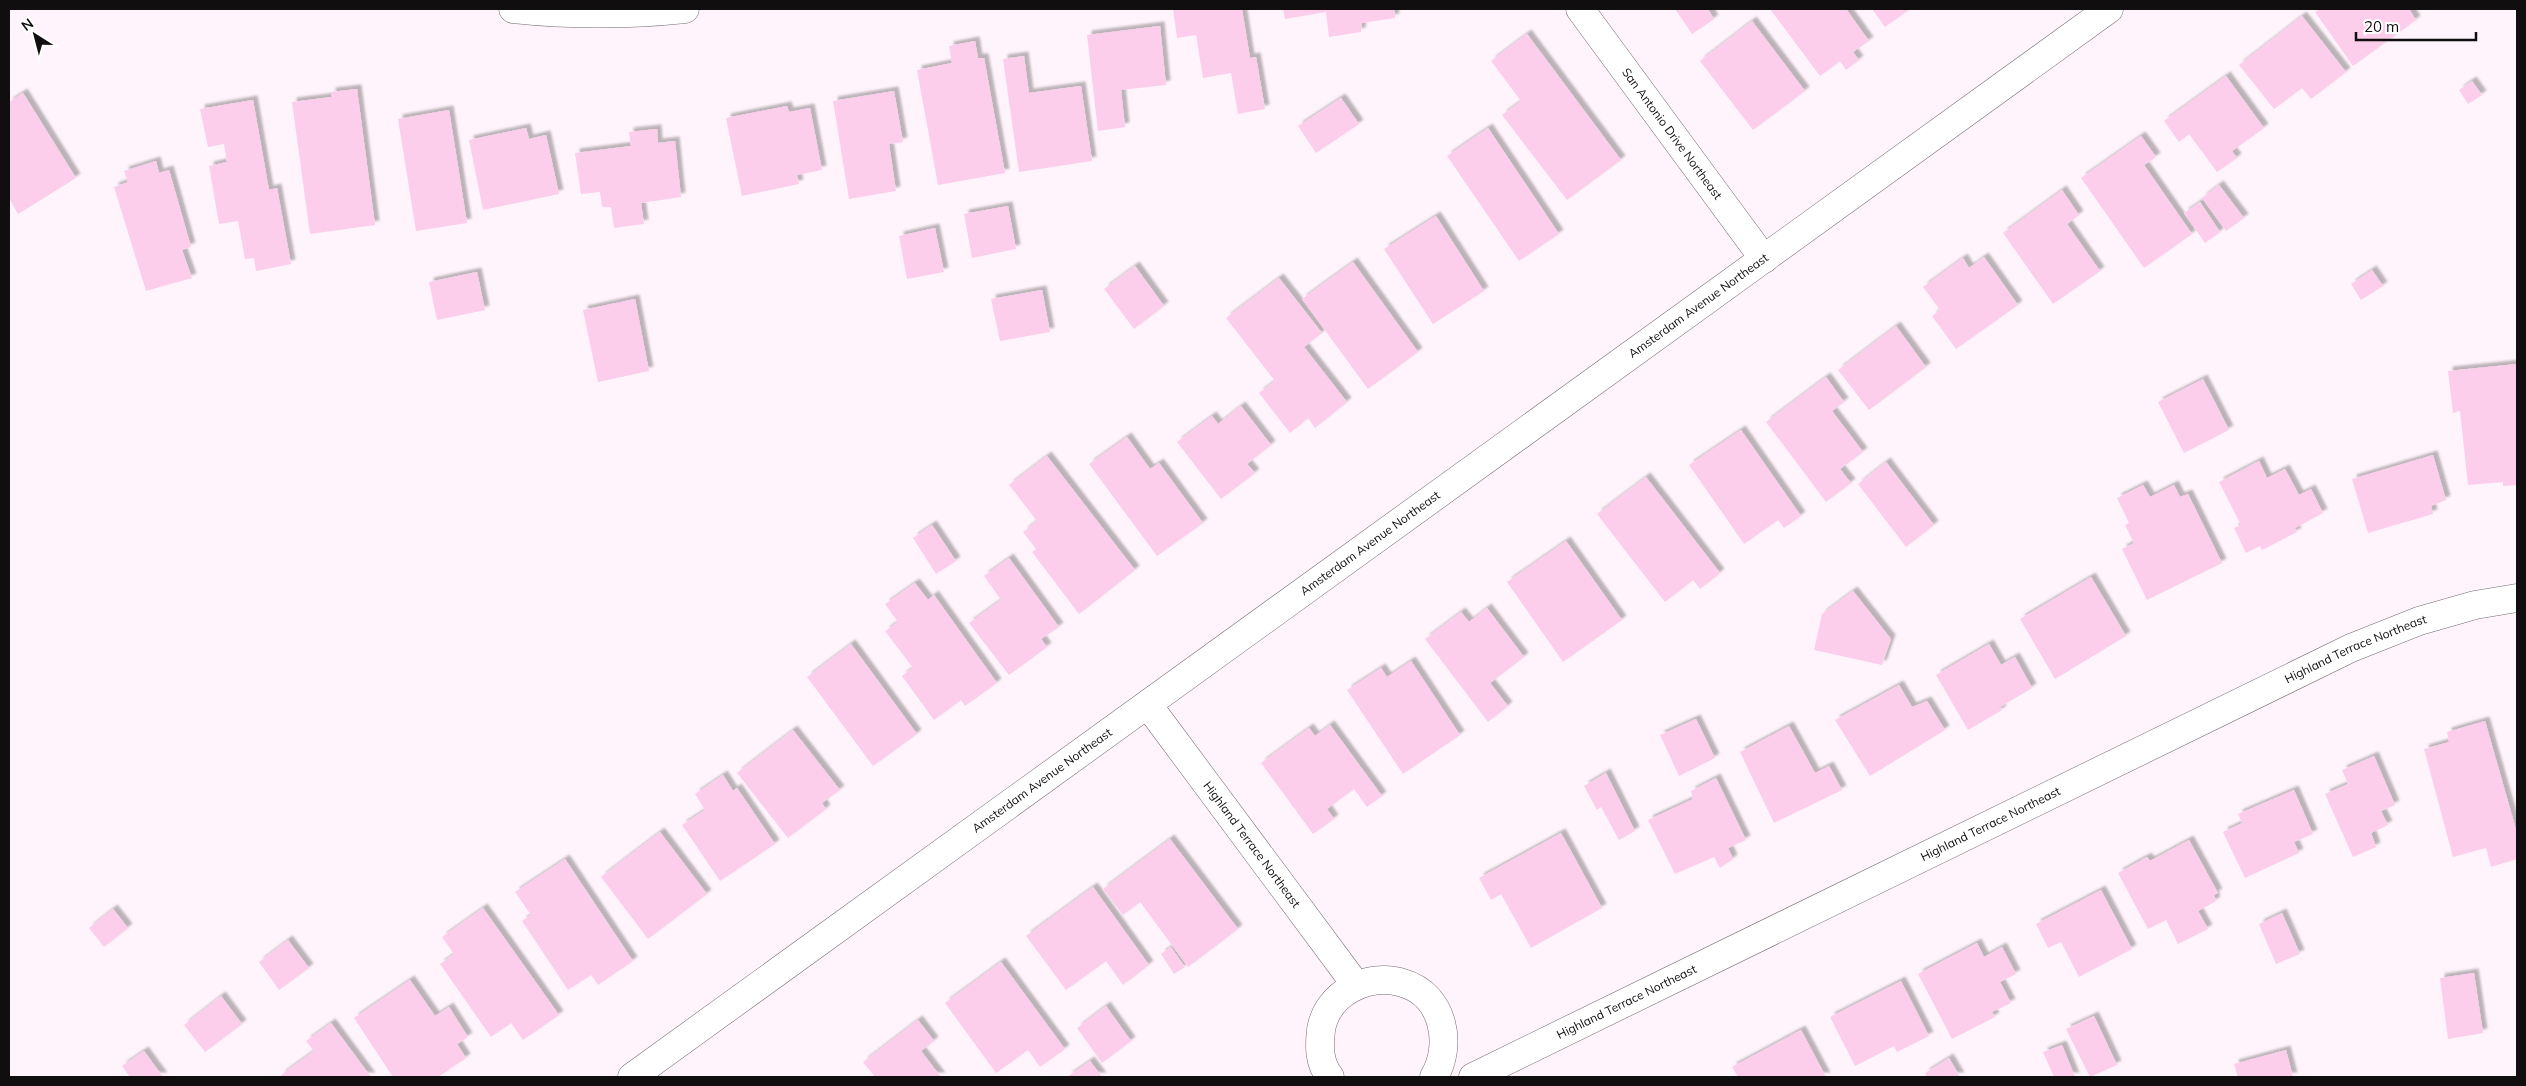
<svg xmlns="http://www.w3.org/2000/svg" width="2526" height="1086" viewBox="0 0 2526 1086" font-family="Mulish,sans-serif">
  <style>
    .building { fill: #fcceec; filter: url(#shadow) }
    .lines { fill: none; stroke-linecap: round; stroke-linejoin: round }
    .minor-casing { stroke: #756b71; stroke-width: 29 }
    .minor { stroke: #fff; stroke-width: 28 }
    .labels { text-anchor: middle; stroke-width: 5; stroke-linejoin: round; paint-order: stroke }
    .street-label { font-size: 12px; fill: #110e10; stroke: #fff }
  </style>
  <defs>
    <filter id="shadow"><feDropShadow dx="4.5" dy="-4.5" stdDeviation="1" flood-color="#0004"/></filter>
  </defs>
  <rect width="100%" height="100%" fill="#fff4fb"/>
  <path class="building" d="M1173,9h69l8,49 6,-1 9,52 -27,5 -7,-41 -28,5 -7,-43 -19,3z
    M1283,9h111l1,9 -33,5 -1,9 -32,5 -3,-25 -41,7z
    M1675,9h33l6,10 -22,15z
    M1770,9h76l23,32 -16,11 6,8 -13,10 -6,-9 -20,15z
    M1872,9h38l-25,18z
    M2320,9h89l7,11 -63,46 -38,-54z
    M2302,16l44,56 -35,27 -9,-11 -28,21 -35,-44z
    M1752,21l53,70 -52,39 -53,-69z
    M1160,26l6,59 -45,5 4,37 -27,4 -11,-96z
    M1527,34l94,126 -54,40 -65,-85 19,-14 -30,-40z
    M975,41l3,17h6l21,115 -67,12 -21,-115 35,-7 -3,-17z
    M1024,56l5,37 52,-7 11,75 -73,11 -16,-113z
    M2226,76l38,52 -32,23 5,7 -20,14 -28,-38 -10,8 -15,-21z
    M2472,81l10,14 -14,9 -9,-14z
    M357,89l18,136 -65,9 -18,-132 40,-5 -1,-5z
    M894,91l9,51 -14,2 7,47 -47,8 -16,-98z
    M23,93l53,85 -58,36 -9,-16v-96z
    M1341,98l18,26 -43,29 -18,-27z
    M253,100l16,90 8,-2 14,76 -35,7 -2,-13 -9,1 -7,-38 -19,3 -10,-58 18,-4 -3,-18 -16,3 -8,-38z
    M787,106l2,6 21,-4 12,62 -25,5 2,9 -57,12 -16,-78z
    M449,110l18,113 -51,8 -18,-112z
    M526,128l3,11 17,-4 13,59 -76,16 -14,-70z
    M1488,128l71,106 -40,27 -72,-105z
    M657,129l1,14 17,-2 6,56 -40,6 3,21 -30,4 -3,-21h-9l-2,-15 -19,2 -6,-41 56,-7 -2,-14z
    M2141,136l15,21 -12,8 48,69 -48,34 -63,-90z
    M156,161l3,12 10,-3 22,77 -9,3 10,28 -46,13 -32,-104 14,-5 -4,-11z
    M2219,185l25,33 -18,13 -24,-33z
    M2062,190l17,25 -12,9 33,47 -47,33 -50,-71z
    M2200,202l20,30 -15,11 -21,-30z
    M1008,206l8,43 -44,9 -8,-44z
    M1436,216l48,75 -51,33 -49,-75z
    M935,228l9,44 -37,7 -8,-43z
    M1984,257l34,48 -62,44 -24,-33 8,-6 -17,-23 40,-29 6,10z
    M1353,262l65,90 -50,37 -66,-90z
    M1135,266l29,40 -30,23 -30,-40z
    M2372,270l11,16 -22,14 -10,-16z
    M477,272l8,38 -48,10 -8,-38z
    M1279,278l43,55 -18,14 43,55 -32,26 -7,-10 -18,15 -31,-40 16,-12 -49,-63z
    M1042,290l8,42 -50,9 -9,-42z
    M635,299l14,72 -51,11 -15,-72z
    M1896,326l30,41 -57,43 -31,-40z
    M2517,364v121l-14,1v-4l-35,3 -8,-74 -7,2 -5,-42z
    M1826,377l18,25 -12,9 31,41 -23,17 11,14 -25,19 -60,-80z
    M2203,379l26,51 -45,23 -26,-51z
    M1241,406l30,39 -24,19 8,9 -34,26 -44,-57 35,-26 6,8z
    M1741,430l60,86 -17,12 -6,-8 -34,24 -55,-79z
    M1127,437l23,32 9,-6 44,60 -46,33 -68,-92z
    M2433,455l13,45 -15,6 2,8 -65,19 -16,-54z
    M1047,456l88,114 -56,44 -47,-62 4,-3 -13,-17 14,-11 -28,-36z
    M2259,461l8,17 18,-9 14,26 12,-6 12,24 -28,15 2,4 -35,18 -2,-4 -14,7 -12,-25 7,-3 -22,-43z
    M1886,462l48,63 -28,22 -48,-63z
    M1646,477l74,96 -20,16 -7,-9 -28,22 -68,-88z
    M2143,485l7,12 24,-12 6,12 8,-3 34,69 -75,37 -25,-51 12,-6 -9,-18 4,-2 -12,-25z
    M932,525l24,36 -20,13 -23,-36z
    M1566,541l56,79 -59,42 -56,-80z
    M1009,558l50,69 -18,12 6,8 -38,28 -40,-52 32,-23 -17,-24z
    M2091,577l35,59 -71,43 -35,-60z
    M915,583l13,17 6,-5 63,88 -32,23 -4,-6 -27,20 -32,-44 11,-8 -28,-37 13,-9 -13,-18z
    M1853,591l38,48 -9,26 -68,-15 8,-36z
    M1487,608l37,49 -34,26 18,23 -20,16 -63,-83 36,-27 8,10z
    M851,644l66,90 -44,32 -66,-89z
    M1989,644l12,21 14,-8 17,31 -32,19 2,3 -34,20 -32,-55z
    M1411,661l49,74 -57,39 -56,-84 34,-22 6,9z
    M1899,685l13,22 15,-6 18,29 -75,46 -35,-56z
    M1696,719l19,39 -36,18 -19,-41z
    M2485,721l32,112v26l-26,8 -5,-19 -33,9 -29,-108 25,-7 -2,-10z
    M1330,725l52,71 -15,11 -13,-18 -27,20 7,10 -21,15 -52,-71 48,-35 6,8z
    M1789,726l26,47 14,-7 13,24 -68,33 -34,-71z
    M793,730l47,60 -18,13 4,6 -38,29 -51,-65z
    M2374,756l21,49 -14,6 7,14 -17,8 5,14 -23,10 -28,-63 23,-10 -6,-14z
    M1606,773l29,58 -16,9 -18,-33 -4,3 -13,-24z
    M723,775l10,16 4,-3 38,56 -55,37 -38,-56 23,-15 -10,-16z
    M1716,778l30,62 -18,8 5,11 -13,9 -6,-11 -39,17 -27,-54 45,-21 -2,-8z
    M2294,790l19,44 -19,8 5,11 -54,25 -22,-46 19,-9 -4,-9z
    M660,832l47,62 -59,45 -47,-62z
    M1561,833l41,75 -71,40 -30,-54 -10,6 -12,-22z
    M1170,839l68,90 -50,38 -48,-65 -17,13 -20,-26z
    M2189,840l29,53 -4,2 2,6 -18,10 10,18 -30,15 -12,-24 -18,9 -30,-56 29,-16 3,4z
    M565,859l68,102 -35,24 -7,-10 -23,15 -46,-69 9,-6 -16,-23z
    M1093,887l56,78 -26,20 -17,-24 -40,29 -40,-54z
    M2101,890l31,59 -53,28 -18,-35 -13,6 -12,-24z
    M483,908l76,107 -36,25 -12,-17 -20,14 -51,-73 14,-10 -12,-17z
    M113,909l15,19 -24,19 -15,-19z
    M2282,913l18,41 -24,10 -17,-40z
    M288,940l21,28 -30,22 -20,-28z
    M1977,943l7,14 18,-10 14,27 -16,8 11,21 -19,9 3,5 -43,22 -34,-65z
    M1171,947l14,20 -11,7 -13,-20z
    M1001,962l64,87 -25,18 -12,-17 -32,23 -51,-70z
    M2474,973l9,60 -35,6 -8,-61z
    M410,980l25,36 14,-9 19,30 -11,7 9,14 -28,19h-45l-39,-59z
    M1901,981l28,55 -32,16 -3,-6 -39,20 -25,-49z
    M221,996l21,28 -37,28 -21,-27z
    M1106,1006l25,35 -29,22 -25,-35z
    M2094,1016l23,49 -27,12 -24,-48z
    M918,1020l16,21 -13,10 20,26h-66l-12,-15z
    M331,1023l40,54h-89l-1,-2 33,-24 -8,-10z
    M1801,1030l25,47h-88l-6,-10z
    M2062,1045l13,32h-21l-11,-25z
    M2286,1050l7,27h-55l-4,-13z
    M144,1051l19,26h-33l-8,-11z
    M1949,1058l11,19h-33l-2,-4z
    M1090,1061l12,16h-35z"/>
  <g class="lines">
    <defs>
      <g id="minor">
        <path d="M513,9c57,6 115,6 172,0"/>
        <path id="s1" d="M1580,9l184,250"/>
        <path id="s2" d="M1148,705l208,280"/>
        <path id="s3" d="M632,1077l1477,-1068"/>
        <path d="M1330,1077c-11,-14 -11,-30 -9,-47 6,-37 47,-58 82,-47 41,12 50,62 31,94"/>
        <path id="s4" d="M1473,1077l878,-429 68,-27 56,-16 42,-7"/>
      </g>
    </defs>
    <use href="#minor" class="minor-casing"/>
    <use href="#minor" class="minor"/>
  </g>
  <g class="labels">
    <g class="street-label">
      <text dy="4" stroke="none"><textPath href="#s1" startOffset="155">San Antonio Drive Northeast</textPath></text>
      <text dy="4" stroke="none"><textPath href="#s3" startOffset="1316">Amsterdam Avenue Northeast</textPath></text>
      <text dy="4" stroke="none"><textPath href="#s3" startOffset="911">Amsterdam Avenue Northeast</textPath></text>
      <text dy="4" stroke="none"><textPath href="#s4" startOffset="981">Highland Terrace Northeast</textPath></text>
      <text dy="4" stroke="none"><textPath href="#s3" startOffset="506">Amsterdam Avenue Northeast</textPath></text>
      <text dy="4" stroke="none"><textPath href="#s4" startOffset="576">Highland Terrace Northeast</textPath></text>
      <text dy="4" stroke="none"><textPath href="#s2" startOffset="174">Highland Terrace Northeast</textPath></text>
      <text dy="4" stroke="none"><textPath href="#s4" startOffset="171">Highland Terrace Northeast</textPath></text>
    </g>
  </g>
  <rect width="2526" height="1086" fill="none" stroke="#110e10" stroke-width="20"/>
  <g transform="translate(35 35) rotate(324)" stroke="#ffffff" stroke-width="4" paint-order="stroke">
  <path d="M0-4L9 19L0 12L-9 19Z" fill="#110e10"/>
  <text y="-8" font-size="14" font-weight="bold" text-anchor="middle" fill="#110e10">N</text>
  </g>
  <path d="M2356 32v8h120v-8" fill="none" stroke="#110e10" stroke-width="2.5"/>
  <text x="2364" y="32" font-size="15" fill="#110e10" stroke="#ffffff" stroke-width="4" paint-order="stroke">20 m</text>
</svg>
